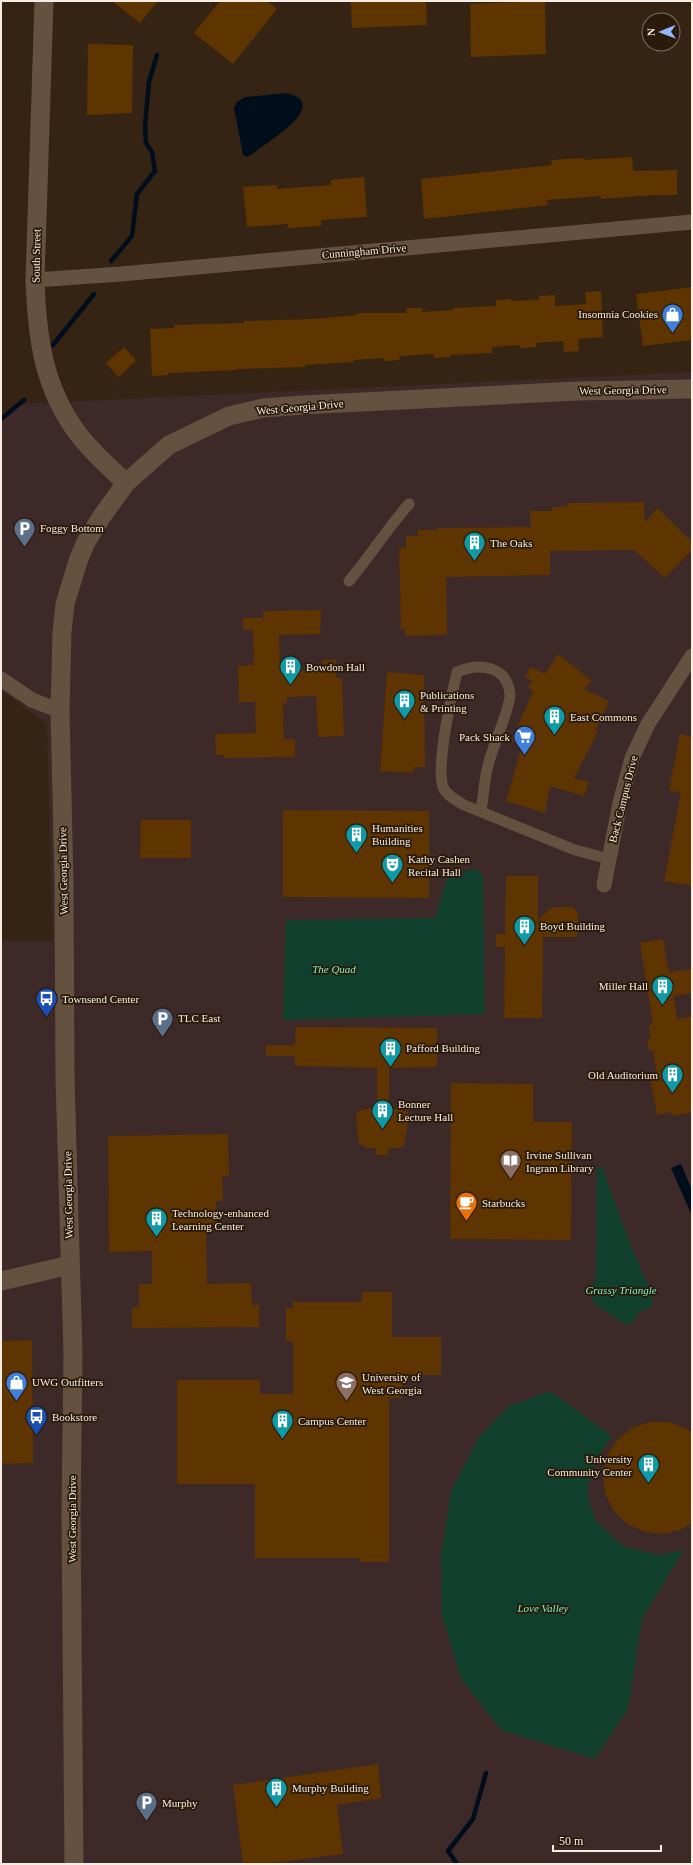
<svg xmlns="http://www.w3.org/2000/svg" width="693" height="1865" viewBox="0 0 693 1865" font-family="'Times New Roman',serif">
  <style>
    .education { fill: #3d2927 }
    .green { fill: #113f2d }
    .water { fill: #000e1c }
    .lines { fill: none; stroke-linecap: round; stroke-linejoin: round }
    .stream { stroke: #000e1c; stroke-width: 4.5 }
    .building { fill: #5e3400 }
    .pedestrian { stroke: #645140; stroke-width: 11 }
    .minor { stroke: #645140; stroke-width: 15 }
    .tertiary { stroke: #645140; stroke-width: 19 }
    .labels { text-anchor: middle; stroke-width: 3.5; stroke-linejoin: round; paint-order: stroke }
    .street-label { font-size: 11px; fill: #f7ece2; stroke: #2a1a0a }
    .poi-label { font-size: 11px; fill: #f7ece2; stroke: #2a1a0a; text-anchor: start }
    .park-label { font-size: 11px; font-style: italic; fill: #79f7c1; stroke: #2a1a0a }
  </style>
  <rect width="100%" height="100%" fill="#352414"/>
  <path class="education" d="M692,372v1492h-691v-923h52l-6,-217 -46,-34v-270l19,-16z"/>
  <path class="green" d="M476,869l7,6 2,139 -202,6 3,-100 149,-2 13,-43z
    M602,1167l29,79 21,48v12l-14,7 -4,8 -8,4 -32,-21 -3,-8 5,-21 1,-107z
    M550,1391l62,45 -17,25 -8,30 8,29 28,26 36,9 25,-5 -42,69 -14,90 -33,50 -94,-29 -40,-51 -19,-63 -1,-58 10,-67 28,-54 30,-31z"/>
  <path class="water" d="M287,93c5,2 11,3 14,7 12,16 -37,44 -47,53l-7,4 -4,-2 -9,-47 3,-6 8,-5z
    M681,1164l11,26v26l-21,-48z"/>
  <g class="lines">
    <path class="stream" d="M111,261l21,-25 5,-42 18,-23 -3,-19 -6,-9 -1,-17 4,-44 8,-27
      M53,345l41,-51
      M1,419l23,-19
      M457,1864l-9,-13 25,-32 13,-46"/>
  </g>
  <path class="building" d="M112,1h46l-18,22z
    M220,1h46l11,8 -44,55 -39,-31z
    M351,1h75l1,24 -75,3z
    M545,1l1,53 -75,3 -1,-53z
    M88,44l45,1 -1,68 -45,2z
    M632,157l1,14 44,-1v25h-24l-52,4v-3l-54,4 1,5 -124,14 -3,-40 131,-14 -1,-5 33,-2 1,2z
    M364,177l3,40 -46,3v6l-33,2v-4l-41,3 -4,-40 34,-2v4l54,-4v-5z
    M692,287v53l-49,6 -7,-52z
    M601,291l2,46 -25,2 1,12 -15,1 -1,-11 -27,2v4l-16,1v-3l-28,2v6l-42,2v2l-16,1v-4l-35,2 1,4 -16,1v-3l-31,2 1,2 -49,3v2l-68,2v1l-69,3v2l-16,1 -2,-47 24,-1v-3l70,-2v-2l69,-2 44,-4v-2h50l-1,-5h16v4l31,-2v-2l43,-2v-6l15,-1 1,2 27,-1v-4l16,-1v11l31,-2 -1,-12z
    M124,347l12,14 -18,16 -12,-14z
    M644,502l1,20 13,-14 34,34v8l-27,28 -31,-28 -84,1v24l-104,2 1,58 -42,1v-7h-4l-2,-81 7,-1v-11h12v-6h19v-2l94,-1 -1,-16h22v-4h15v-4z
    M321,610l-1,24 -41,1 1,30h7v6l35,-1v-10h14v18h6l2,58 -26,1 -2,-41 -29,1v6h-4l1,36h11v18l-71,1v-3h-8l-1,-21 41,-1 -1,-31h-16l-1,-36 16,-1 -1,-35h-10v-12h20v-7z
    M558,654l34,27 -8,8 25,12 -14,30 3,1 -24,46 15,4 -5,14 -34,-10 -5,27 -39,-12 16,-55 -11,-5 22,-49 -5,-5 4,-6 -7,-5 6,-9 14,7z
    M387,672l37,3 1,92h-11l-1,6 -33,-2z
    M680,734l12,3v149l-28,-5 17,-88 -12,-3z
    M283,810l146,1v87l-146,-1z
    M141,820h50v38h-51z
    M506,876h32v43l15,-12h20l5,6v20l-2,4h-33l-1,81h-38l1,-71h-9v-13h9z
    M663,939l6,33 23,-3v24l-18,3 3,23 15,-3v96l-19,4 -1,-4 -15,3 -7,-37 7,-2 -4,-26 -4,1 -2,-12h4l-2,-14 4,-1 -13,-81z
    M296,1027l141,1v39l-48,1v40l14,2 5,2 1,4 -5,30 -5,2h-11l1,7h-13v-7h-10l-7,-5 -3,-25 1,-6 5,-2 15,-3v-39l-82,-2v-10h-29v-11h29z
    M451,1083l82,1v38h39l-1,118 -121,-1z
    M228,1134l1,42h-7l1,25h-7v25h-10l1,58 44,-1 1,22h7v22l-127,1v-21h7v-23h13v-33l-43,1 -1,-116z
    M362,1292h30v45h49v38h-39v23h-13v164h-29v-4h-105v-74h-78v-104h83v14h33v-53h-7v-33h7v-6h69z
    M32,1340l1,123 -32,1v-123z
    M650,1422h19l17,6 6,5v90l-12,7 -17,4 -18,-2 -18,-8 -13,-13 -9,-17 -2,-19 4,-19 10,-16 15,-12z
    M378,1764l3,34 -44,7 6,49 -79,10h-21l-10,-79z"/>
  <g class="lines">
    <path class="pedestrian" d="M349,581c21,-25 38,-52 60,-77
      M481,810c3,-15 3,-33 8,-48 3,-13 22,-57 21,-67 -2,-29 -31,-33 -53,-23 -6,24 -21,94 -14,115 3,8 14,14 21,18l111,45 34,9"/>
    <path class="minor" d="M35,280l86,-6 571,-52
      M1,679l31,21 28,11
      M604,885l16,-82 12,-45 16,-34 44,-68"/>
    <path class="tertiary" d="M44,1l-9,279c2,57 8,108 44,155 14,18 31,33 47,48
      M1,1281l69,-16
      M74,1864l-3,-349 2,-162 -8,-275 -1,-197 -4,-170 2,-79 3,-28 13,-43 8,-19 16,-26 24,-33 43,-38 60,-29 34,-8 40,-3 275,-14 114,-2"/>
  </g>
  <defs>
    <symbol id="shop-pin" viewBox="-11 -11 22 30"><path d="M0 17L-7.5 6A9.5 9.5 0 1 1 7.5 6Z" fill="#3f7fe0" stroke="#2a1a0a"/><path d="M-5-2.5h2.3a2.7 3.5 0 0 1 5.4 0H5L5.5 6h-11ZM-1.5-2.5h3a1.5 2.3 0 0 0-3 0Z" fill="#fff"/></symbol>
    <symbol id="parking-pin" viewBox="-11 -11 22 30"><path d="M0 17L-7.5 6A9.5 9.5 0 1 1 7.5 6Z" fill="#5c6f8a" stroke="#2a1a0a"/><path d="M-3.5-5.5H1a3.5 3.5 0 0 1 0 7H-1V5.5H-3.5ZM-1-3.4V-.6H.8a1.4 1.4 0 0 0 0-2.8Z" fill="#fff"/></symbol>
    <symbol id="building-pin" viewBox="-11 -11 22 30"><path d="M0 17L-7.5 6A9.5 9.5 0 1 1 7.5 6Z" fill="#0f9aa8" stroke="#2a1a0a"/><path d="M-4-6H4V6H1V3H-1V6H-4ZM-2.5-4.3h1.7v1.8h-1.7ZM.8-4.3h1.7v1.8H.8ZM-2.5-1h1.7V.8h-1.7ZM.8-1h1.7V.8H.8Z" fill="#fff"/></symbol>
    <symbol id="supermarket-pin" viewBox="-11 -11 22 30"><path d="M0 17L-7.5 6A9.5 9.5 0 1 1 7.5 6Z" fill="#3f7fe0" stroke="#2a1a0a"/><path d="M-6-5.5h2.5l.6 2H6L4.5 2H-2.5L-4.4-4H-6ZM-1.5 3.2a1.3 1.3 0 1 0 .1 0ZM3 3.2a1.3 1.3 0 1 0 .1 0Z" fill="#fff"/></symbol>
    <symbol id="theatre-pin" viewBox="-11 -11 22 30"><path d="M0 17L-7.5 6A9.5 9.5 0 1 1 7.5 6Z" fill="#0f9aa8" stroke="#2a1a0a"/><path d="M-5-5.5Q0-4 5-5.5V0Q5 5 0 6Q-5 5-5 0ZM-3.3-2.5H-1v1.5H-3.3ZM1-2.5H3.3v1.5H1ZM-2.8 1Q0 5.5 2.8 1Z" fill="#fff"/></symbol>
    <symbol id="bus-pin" viewBox="-11 -11 22 30"><path d="M0 17L-7.5 6A9.5 9.5 0 1 1 7.5 6Z" fill="#1a4fb4" stroke="#2a1a0a"/><path d="M-5-6H5V4H4V6H2V4H-2V6H-4V4H-5ZM-3.5-4V0h7V-4ZM-3.5 1.2v1.5H-2V1.2ZM2 1.2v1.5H3.5V1.2Z" fill="#fff"/></symbol>
    <symbol id="library-pin" viewBox="-11 -11 22 30"><path d="M0 17L-7.5 6A9.5 9.5 0 1 1 7.5 6Z" fill="#8d6e63" stroke="#2a1a0a"/><path d="M-6-4Q-3-5.5-.7-3.5V5Q-3 3-6 4ZM6-4Q3-5.5 .7-3.5V5Q3 3 6 4Z" fill="#fff"/></symbol>
    <symbol id="cafe-pin" viewBox="-11 -11 22 30"><path d="M0 17L-7.5 6A9.5 9.5 0 1 1 7.5 6Z" fill="#e8710a" stroke="#2a1a0a"/><path d="M-5.5-4.5H6V0H3Q3 3.5 0 3.5H-2.5Q-5.5 3.5-5.5 0ZM3-3.2v2h1.7v-2ZM-6 4.5H4V6H-6Z" fill="#fff"/></symbol>
    <symbol id="university-pin" viewBox="-11 -11 22 30"><path d="M0 17L-7.5 6A9.5 9.5 0 1 1 7.5 6Z" fill="#8d6e63" stroke="#2a1a0a"/><path d="M0-5L7-2L0 1L-7-2ZM-4 1L0 2.5L4 1V4Q0 6-4 4Z" fill="#fff"/></symbol>
  </defs>
  <g fill-rule="evenodd">
    <use href="#shop-pin" x="660" y="302" width="25" height="34"/>
    <use href="#parking-pin" x="12" y="516" width="25" height="34"/>
    <use href="#building-pin" x="462" y="530" width="25" height="34"/>
    <use href="#building-pin" x="278" y="654" width="25" height="34"/>
    <use href="#building-pin" x="392" y="688" width="25" height="34"/>
    <use href="#building-pin" x="542" y="704" width="25" height="34"/>
    <use href="#supermarket-pin" x="512" y="724" width="25" height="34"/>
    <use href="#building-pin" x="344" y="822" width="25" height="34"/>
    <use href="#theatre-pin" x="380" y="852" width="25" height="34"/>
    <use href="#building-pin" x="512" y="914" width="25" height="34"/>
    <use href="#building-pin" x="650" y="974" width="25" height="34"/>
    <use href="#bus-pin" x="34" y="986" width="25" height="34"/>
    <use href="#parking-pin" x="150" y="1006" width="25" height="34"/>
    <use href="#building-pin" x="378" y="1036" width="25" height="34"/>
    <use href="#building-pin" x="660" y="1062" width="25" height="34"/>
    <use href="#building-pin" x="370" y="1098" width="25" height="34"/>
    <use href="#library-pin" x="498" y="1148" width="25" height="34"/>
    <use href="#cafe-pin" x="454" y="1190" width="25" height="34"/>
    <use href="#building-pin" x="144" y="1206" width="25" height="34"/>
    <use href="#shop-pin" x="4" y="1370" width="25" height="34"/>
    <use href="#university-pin" x="334" y="1370" width="25" height="34"/>
    <use href="#bus-pin" x="24" y="1404" width="25" height="34"/>
    <use href="#building-pin" x="270" y="1408" width="25" height="34"/>
    <use href="#building-pin" x="636" y="1452" width="25" height="34"/>
    <use href="#building-pin" x="264" y="1776" width="25" height="34"/>
    <use href="#parking-pin" x="134" y="1790" width="25" height="34"/>
  </g>
  <g class="labels">
    <g class="street-label">
      <text transform="translate(364 251) rotate(-5)" y="4">Cunningham Drive</text>
      <text transform="translate(36 256) rotate(-89)" y="4">South Street</text>
      <text transform="translate(623 390) rotate(-1)" y="4">West Georgia Drive</text>
      <text transform="translate(300 407) rotate(-5)" y="4">West Georgia Drive</text>
      <text transform="translate(623 799) rotate(-76)" y="4">Back Campus Drive</text>
      <text transform="translate(63 871) rotate(-91)" y="4">West Georgia Drive</text>
      <text transform="translate(68 1195) rotate(-91)" y="4">West Georgia Drive</text>
      <text transform="translate(72 1519) rotate(-90)" y="4">West Georgia Drive</text>
    </g>
    <g class="poi-label">
      <text x="658" y="318" text-anchor="end">Insomnia Cookies</text>
      <text x="40" y="532">Foggy Bottom</text>
      <text x="490" y="547">The Oaks</text>
      <text x="306" y="671">Bowdon Hall</text>
      <text x="420" y="699">Publications<tspan x="420" dy="13">&amp; Printing</tspan></text>
      <text x="570" y="721">East Commons</text>
      <text x="510" y="741" text-anchor="end">Pack Shack</text>
      <text x="372" y="832">Humanities<tspan x="372" dy="13">Building</tspan></text>
      <text x="408" y="863">Kathy Cashen<tspan x="408" dy="13">Recital Hall</tspan></text>
      <text x="540" y="930">Boyd Building</text>
      <text x="648" y="990" text-anchor="end">Miller Hall</text>
      <text x="62" y="1003">Townsend Center</text>
      <text x="178" y="1022">TLC East</text>
      <text x="406" y="1052">Pafford Building</text>
      <text x="658" y="1079" text-anchor="end">Old Auditorium</text>
      <text x="398" y="1108">Bonner<tspan x="398" dy="13">Lecture Hall</tspan></text>
      <text x="526" y="1159">Irvine Sullivan<tspan x="526" dy="13">Ingram Library</tspan></text>
      <text x="482" y="1207">Starbucks</text>
      <text x="172" y="1217">Technology-enhanced<tspan x="172" dy="13">Learning Center</tspan></text>
      <text x="362" y="1381">University of<tspan x="362" dy="13">West Georgia</tspan></text>
      <text x="32" y="1386">UWG Outfitters</text>
      <text x="52" y="1421">Bookstore</text>
      <text x="298" y="1425">Campus Center</text>
      <text x="632" y="1463" text-anchor="end">University<tspan x="632" dy="13">Community Center</tspan></text>
      <text x="292" y="1792">Murphy Building</text>
      <text x="162" y="1807">Murphy</text>
    </g>
    <g class="park-label">
      <text x="334" y="973">The Quad</text>
      <text x="621" y="1294">Grassy Triangle</text>
      <text x="543" y="1612">Love Valley</text>
    </g>
  </g>
  <rect width="693" height="1865" fill="none" stroke="#f7ece2" stroke-width="4"/>
  <g transform="translate(661 32) rotate(269)"><circle r="19" fill="#2a1a0a" stroke="#7c6e60"/>
  <path d="M0-3L7 15L0 10L-7 15Z" fill="#92b7fd"/>
  <text y="-6" font-size="11" font-weight="bold" text-anchor="middle" fill="#f7ece2">N</text>
  </g>
  <path d="M553 1845v6h108v-6" fill="none" stroke="#f7ece2" stroke-width="2"/>
  <text x="559" y="1845" font-size="12" fill="#f7ece2" stroke="#2a1a0a" stroke-width="3" paint-order="stroke">50 m</text>
</svg>
